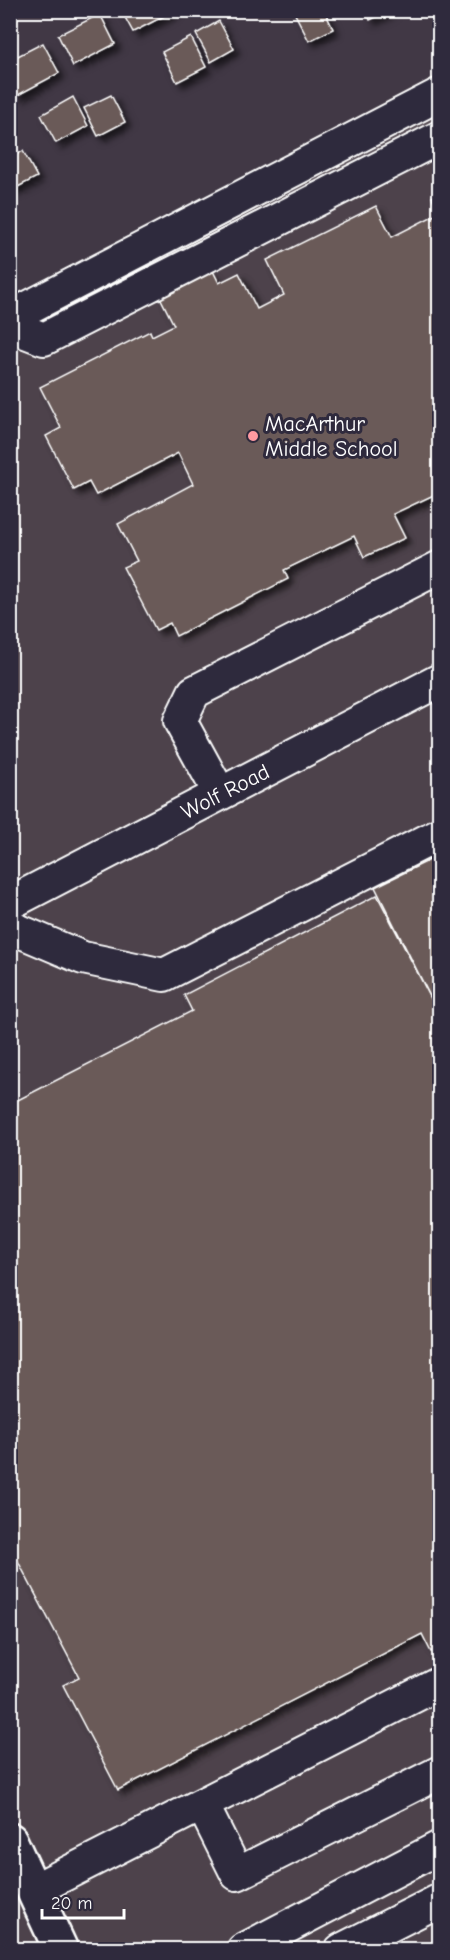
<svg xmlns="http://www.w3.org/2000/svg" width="450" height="1960" viewBox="0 0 450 1960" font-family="'Comic Neue',sans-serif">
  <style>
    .built { fill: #4d424b }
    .building { fill: #6a5a58; stroke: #fff; stroke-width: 1.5; filter: url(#shadow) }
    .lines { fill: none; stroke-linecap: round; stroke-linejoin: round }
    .minor-casing { stroke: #fff; stroke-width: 36 }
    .major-casing { stroke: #fff; stroke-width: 38 }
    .minor { stroke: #2f2a3d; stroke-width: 32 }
    .major { stroke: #2f2a3d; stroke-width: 33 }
    .poi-dot { fill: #ff9aa2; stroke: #2f2a3d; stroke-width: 2 }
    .labels { text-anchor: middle; stroke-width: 6; stroke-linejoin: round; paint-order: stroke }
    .poi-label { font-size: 22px; fill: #fff; stroke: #2f2a3d; text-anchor: start }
    .street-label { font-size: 22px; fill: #fff; stroke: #2f2a3d }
  </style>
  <defs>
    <filter id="shadow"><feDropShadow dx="5.5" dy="5.5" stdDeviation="3" flood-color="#0009"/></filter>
  </defs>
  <rect width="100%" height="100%" fill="#413845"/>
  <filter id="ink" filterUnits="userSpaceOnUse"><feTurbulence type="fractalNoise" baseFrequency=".0167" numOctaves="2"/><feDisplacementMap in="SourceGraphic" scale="12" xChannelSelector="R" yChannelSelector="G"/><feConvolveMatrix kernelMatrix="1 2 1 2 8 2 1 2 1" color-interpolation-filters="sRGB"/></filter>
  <g filter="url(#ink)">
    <path class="built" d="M439,74v588l-428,228 -1,-592z
      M439,693v1256h-371l-57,-125 -1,-909z
      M11,1857l43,92h-43z"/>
    <path class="building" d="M121,10h53v1l-41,21z
      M302,10h22l9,19 -24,12 -14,-27z
      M366,10h24l-20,10z
      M100,14l15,30 -42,22 -15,-31z
      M219,21l15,28 -23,13 -15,-28z
      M191,37l15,30 -29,15 -15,-30z
      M43,43l16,30 -41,22 -8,-14v-21z
      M111,95l14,27 -27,14 -14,-28z
      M73,97l15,29 -32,17 -15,-28z
      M23,151l14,26 -27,14v-33z
      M440,193v299l-47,22 12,24 -41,19 -10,-21 -70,34 4,9 -112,57 -6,-13 -14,7 -33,-63 14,-6 -19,-37 75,-40 -15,-31 -82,42 -7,-13 -15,8 -28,-54 15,-8 -21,-41 110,-56 2,5 22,-11 -14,-28 53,-26 6,12 20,-10 18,36 27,-14 -17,-35 109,-54 16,31 47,-24 -7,-16z
      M440,855v161l-65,-129z
      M377,895l63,121v631l-9,5 -9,-18 -304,156 -55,-105 16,-8 -69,-131v-442l182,-93 -8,-16z"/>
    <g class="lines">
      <defs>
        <path id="minor" d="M10,317l430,-223
          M10,326l34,13 396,-202
          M220,794l-40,-73 14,-29 246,-125
          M10,903l430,-223
          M10,927l73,31 81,17 276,-141
          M203,1806l34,68 203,-102
          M34,1890l406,-207
          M243,1950l197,-103
          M341,1950l99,-50"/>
        <path id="major" d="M10,1840l51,110"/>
      </defs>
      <use href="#minor" class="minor-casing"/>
      <use href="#major" class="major-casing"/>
      <use href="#minor" class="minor"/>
      <use href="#major" class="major"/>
    </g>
  </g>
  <circle class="poi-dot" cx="253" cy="436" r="6"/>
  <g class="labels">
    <g class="poi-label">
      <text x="265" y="431">MacArthur<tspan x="265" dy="25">Middle School</tspan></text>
    </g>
    <g class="street-label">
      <text transform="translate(225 791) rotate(-27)" y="8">Wolf Road</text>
    </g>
  </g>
  <rect width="450" height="1960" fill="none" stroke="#2f2a3d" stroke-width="36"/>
  <rect x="18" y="18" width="414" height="1924" fill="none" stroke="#fff" stroke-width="2" filter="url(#ink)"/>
  <path d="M42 1909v9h82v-9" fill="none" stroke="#ffffff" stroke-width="3"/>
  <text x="51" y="1909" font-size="18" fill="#ffffff" stroke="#2f2a3d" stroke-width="4.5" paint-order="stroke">20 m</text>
</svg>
